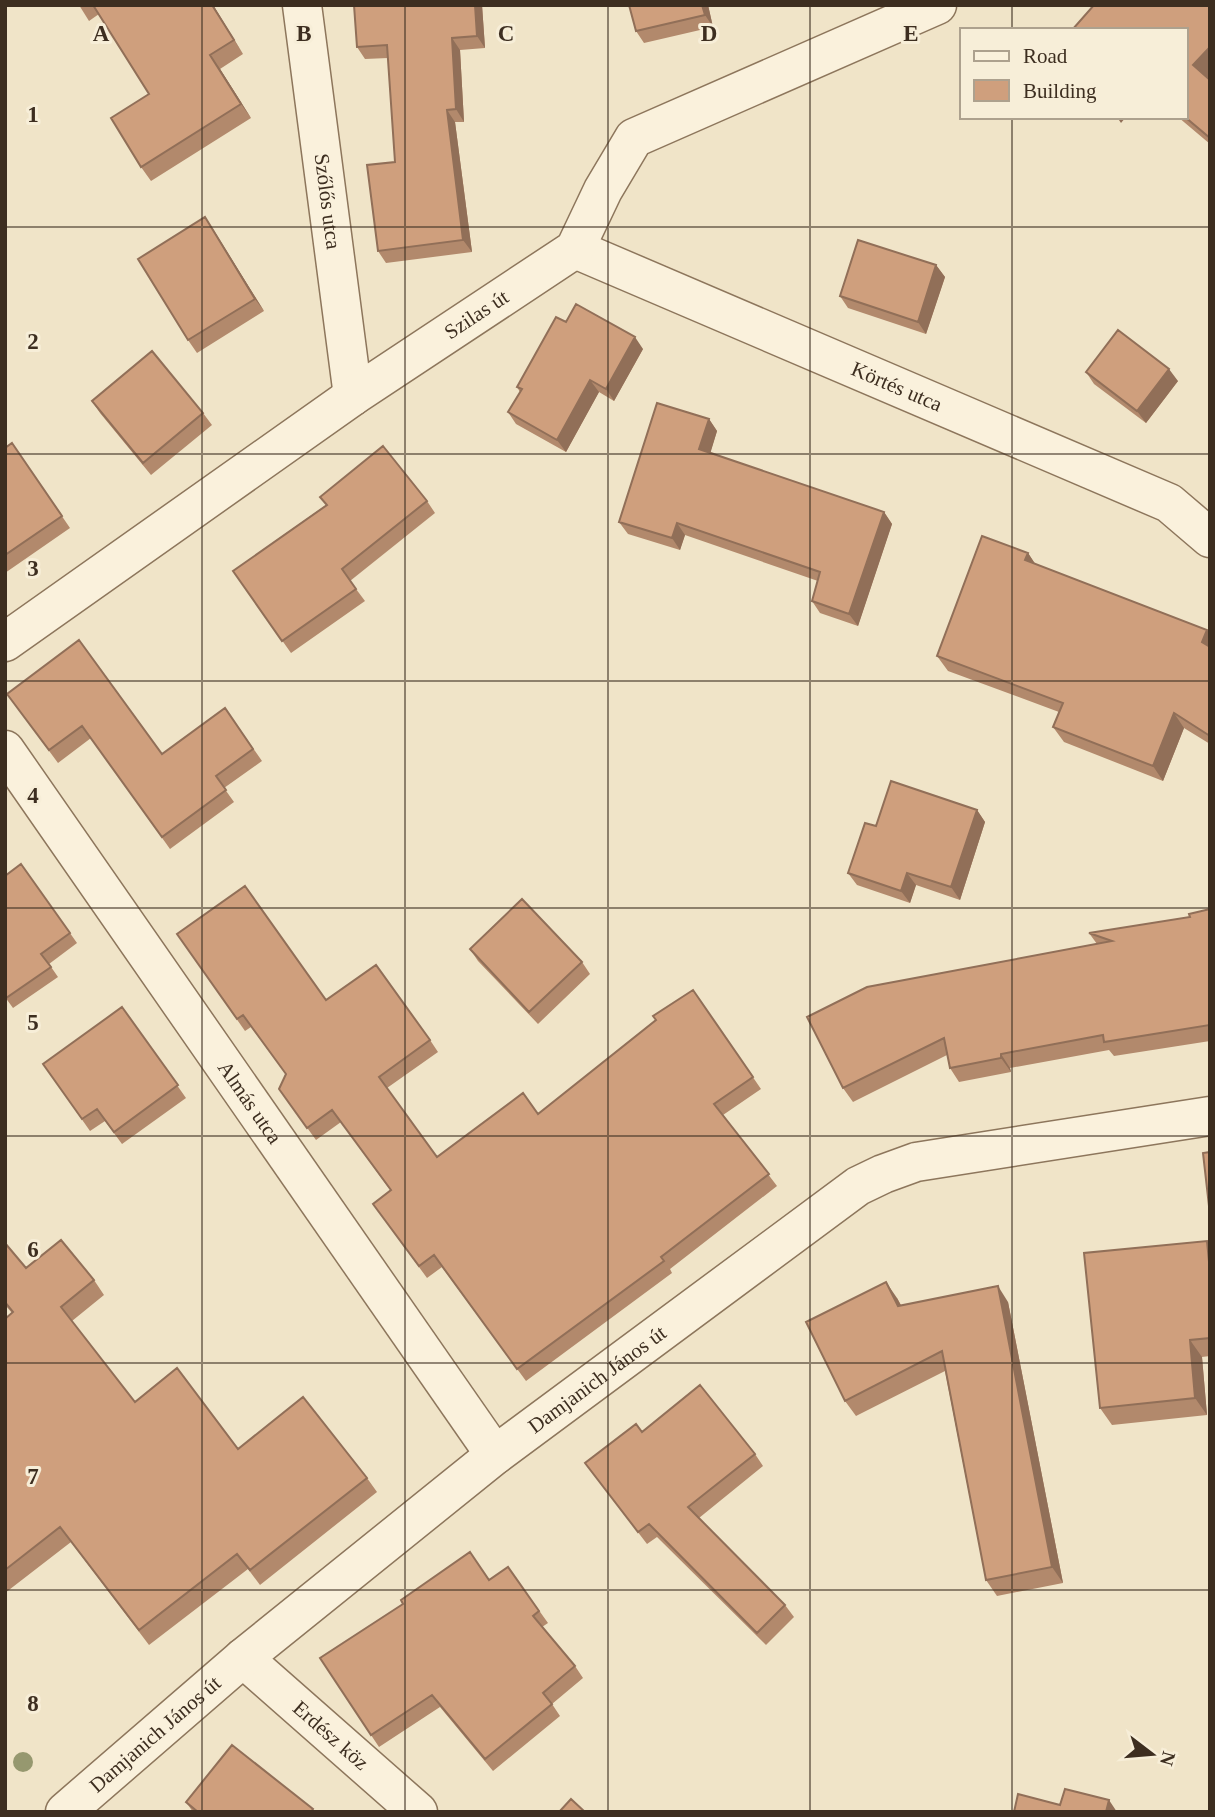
<svg xmlns="http://www.w3.org/2000/svg" width="1215" height="1817" viewBox="0 0 1215 1817" font-family="Georgia,serif">
  <style>
    .lines { fill: none; stroke-linecap: round; stroke-linejoin: round }
    .minor-casing { stroke: #8d765c; stroke-width: 41 }
    .minor { stroke: #faf1dc; stroke-width: 38 }
    .tree { fill: #96986f }
    .wall { fill: #b2896c }
    .shaded-wall { fill: #916f58 }
    .building { fill: #cf9f7d; stroke: #916f58; stroke-width: 2 }
    .grid { fill: none; stroke: #3d2e20; stroke-width: 2; stroke-opacity: 0.55 }
    .labels { text-anchor: middle; stroke-width: 6; stroke-linejoin: round; paint-order: stroke }
    .street-label { font-size: 21px; fill: #3d2e20; stroke: #f7eed8 }
    .grid-label { font-size: 23px; text-anchor: middle; font-weight: bold; fill: #3d2e20; stroke: #f7eed8; stroke-width: 6; stroke-linejoin: round; paint-order: stroke }
  </style>
  <rect width="100%" height="100%" fill="#f0e4c8"/>
  <g class="lines">
    <defs>
      <g id="minor">
        <path id="s1" d="M302,5l51,391"/>
        <path id="s2" d="M575,249l594,254 41,35"/>
        <path id="s3" d="M5,642l348,-246 222,-147 28,-59 31,-52 303,-133"/>
        <path id="s4" d="M5,750l490,705"/>
        <path id="s5" d="M243,1658l175,154"/>
        <path id="s6" d="M65,1812l178,-154 252,-203 363,-269 25,-12 33,-12 294,-46"/>
      </g>
    </defs>
    <use href="#minor" class="minor-casing"/>
    <use href="#minor" class="minor"/>
  </g>
  <circle class="tree" cx="23" cy="1762" r="10"/>
  <path class="wall" d="M79,5h134l30,49 -23,15 31,49 -100,63 -10,-14 8,-73 -50,-80 -10,7z
    M354,5h128l3,43 -25,2 4,72h-9l17,130 -86,11 -8,-12 17,-89 -7,-104 -23,1 -8,-12z
    M629,5h79l5,22 -69,16 -8,-12z
    M1207,78l3,2v64l-32,-27h7z
    M205,217l59,94 -67,42 -9,-13z
    M936,265l9,12 -19,57 -78,-26 -8,-12z
    M566,322l77,27 -29,52 -15,-9 -33,60 -50,-28 -8,-12 12,-20 -3,-5z
    M1086,372l92,9 -32,42 -52,-39z
    M92,401l111,12 9,12 -61,50 -51,-62z
    M709,419l8,12 -7,22 174,59 8,12 -34,102 -38,-13 -8,-12 6,-20 -133,-46 -5,15 -52,-16 -9,-12z
    M12,443l58,85 -65,45v-125z
    M320,497l107,4 8,12 -85,68 15,20 -74,52 -58,-82 93,-66z
    M1028,553l7,11 172,66 3,4v110l-26,-16 -21,53 -99,-39 -11,-15 6,-15 -111,-41 -11,-15z
    M7,694l155,60 63,-46 37,53 -38,27 10,14 -64,47 -79,-111 -33,25z
    M977,810l8,12 -25,78 -44,-15 -6,18 -53,-18 -9,-12 28,-47z
    M21,864l56,79 -28,21 9,13 -45,31 -8,-11z
    M1210,909v132l-96,15 -5,-6 -99,18 1,4 -52,10 -9,-14 -3,-13 -94,47 -10,-14 254,-144 -8,-11 101,-16z
    M177,934l149,66 104,40 8,12 -51,36 50,69 101,-43 155,-124 68,99 -38,26 54,71 -107,83 2,4 -146,108 -84,-114 -15,11 -46,-63 9,-25 -49,-68 -25,18 -37,-51 7,-15 -35,-47 -6,4z
    M470,949l112,13 8,12 -52,50 -60,-63z
    M122,1007l64,91 -64,46 -17,-23 -15,10 -47,-67z
    M1207,1241l3,4v111l-8,1 5,58 -95,10 -12,-17z
    M5,1243l21,25 68,12 10,15 -32,26 63,81 103,47 129,29 10,14 -117,93 -12,-16 -99,76 -78,-103 -66,51v-274l7,-6 -7,-8z
    M897,1298l4,7 107,-3 55,281 -66,13 -11,-16 -41,-209 -89,45 -11,-15z
    M642,1432l113,22 8,12 -64,52 86,87 9,12 -28,28 -109,-108 -10,7 -62,-81z
    M508,1567l40,56 -6,4 33,39 8,12 -31,26 8,12 -67,55 -53,-64 -61,40 -8,-12 118,-155z
    M186,1802l129,10h-122z"/>
  <path class="shaded-wall" d="M212,5h1l30,49 -9,-14z
    M475,5h7l3,43 -8,-12z
    M702,5h6l5,22 -8,-12z
    M452,38l8,12 4,72 -8,-13z
    M1210,47v28l-6,6 -11,-16z
    M210,55l10,14 31,49 -10,-14z
    M447,110l8,12 17,130 -9,-12z
    M1117,117h9l-5,6z
    M205,217l8,12 51,82 -9,-12z
    M936,265l9,12 -19,57 -8,-12z
    M635,337l8,12 -29,52 -8,-12z
    M1169,369l9,12 -32,42 -9,-12z
    M590,380l9,12 -33,60 -9,-12z
    M709,419l8,12 -9,30 -9,-12z
    M884,512l8,12 -34,102 -9,-12z
    M677,523l8,12 -5,15 -8,-12z
    M1028,553l10,15 -13,-8z
    M1207,630l3,4v19l-8,-11z
    M1174,713l10,15 -21,53 -10,-15z
    M977,810l8,12 -25,78 -9,-13z
    M907,873l9,12 -6,18 -9,-12z
    M1001,1054l9,14 1,4 -10,-14z
    M1207,1241l3,4v27z
    M886,1282l11,16 12,23 -11,-15z
    M998,1286l10,16 55,281 -11,-16z
    M1190,1340l12,17 5,58 -12,-17z
    M1109,1800l8,12h-11z"/>
  <path class="building" d="M93,5h119l22,35 -24,15 31,49 -100,63 -30,-49 38,-24z
    M354,5h121l2,31 -25,2 4,71 -9,1 16,130 -85,11 -11,-86 28,-3 -8,-117 -30,2z
    M629,5h73l3,10 -69,16z
    M1094,5h116v42l-17,18 17,15v58l-25,-21v-87h-113z
    M205,217l50,82 -67,41 -50,-81z
    M858,240l78,25 -18,57 -78,-26z
    M576,304l59,33 -29,52 -16,-9 -33,60 -49,-28 14,-23 -5,-2 39,-70 10,5z
    M1118,330l51,39 -32,42 -51,-39z
    M152,351l51,62 -60,50 -51,-62z
    M657,403l52,16 -10,30 185,63 -35,102 -37,-13 8,-29 -143,-49 -5,15 -53,-16z
    M12,443l50,73 -57,39v-107z
    M383,446l44,55 -85,68 14,20 -74,52 -49,-70 94,-66 -7,-8z
    M982,536l46,17 -3,7 182,70 -5,12 8,5v89l-36,-23 -21,53 -100,-39 10,-24 -126,-47z
    M79,640l83,114 63,-46 28,41 -37,27 10,14 -64,47 -80,-111 -33,24 -42,-56z
    M891,781l86,29 -26,77 -44,-14 -6,18 -53,-18 17,-50 11,3z
    M21,864l49,69 -29,21 10,13 -45,31 -1,-122z
    M245,886l81,114 50,-35 54,75 -51,37 58,80 86,-64 15,21 118,-94 -3,-4 40,-26 60,87 -39,27 55,70 -108,83 3,4 -147,108 -83,-114 -15,11 -46,-62 18,-14 -59,-80 -25,18 -28,-39 7,-15 -43,-59 -6,4 -60,-85z
    M522,899l60,63 -53,50 -59,-63z
    M1210,909v116l-106,17 -1,-7 -102,19v4l-51,10 -6,-30 -101,50 -36,-71 60,-30 245,-46 -23,-8 101,-16 -1,-3z
    M122,1007l56,78 -64,47 -17,-23 -15,10 -39,-55z
    M1210,1152v63l-7,-62z
    M61,1240l33,40 -33,27 74,95 42,-34 61,81 65,-52 64,81 -117,92 -13,-16 -98,76 -79,-103 -55,43v-251l8,-7 -8,-10v-59l21,25z
    M1207,1241l3,31v66l-20,2 5,58 -95,10 -16,-155z
    M886,1282l12,24 100,-20 54,281 -66,13 -44,-229 -97,50 -39,-79z
    M700,1385l55,69 -67,53 97,98 -28,28 -108,-109 -11,8 -53,-69 51,-39 6,8z
    M470,1552l19,28 19,-13 31,44 -6,5 42,50 -32,27 9,11 -67,55 -53,-64 -61,40 -51,-77 83,-54 -2,-4z
    M232,1745l81,64 -2,3h-113l-12,-10z
    M1065,1789l44,11 -3,12h-92l4,-18 42,11z
    M571,1799l14,13h-26z"/>
  <path class="grid" d="M202,5v1807M405,5v1807M608,5v1807M810,5v1807M1012,5v25M1012,117v1695M5,227h1205M5,454h1205M5,681h1205M5,908h1205M5,1136h1205M5,1363h1205M5,1590h1205"/>
  <g class="labels">
    <g class="street-label">
      <text dy="7" stroke="none"><textPath href="#s1" startOffset="198">Szőlős utca</textPath></text>
      <text dy="7" stroke="none"><textPath href="#s3" startOffset="574">Szilas út</textPath></text>
      <text dy="7" stroke="none"><textPath href="#s2" startOffset="350">Körtés utca</textPath></text>
      <text dy="7" stroke="none"><textPath href="#s4" startOffset="429">Almás utca</textPath></text>
      <text dy="7" stroke="none"><textPath href="#s6" startOffset="686">Damjanich János út</textPath></text>
      <text dy="7" stroke="none"><textPath href="#s6" startOffset="119">Damjanich János út</textPath></text>
      <text dy="7" stroke="none"><textPath href="#s5" startOffset="117">Erdész köz</textPath></text>
    </g>
  </g>
  <g class="grid-label">
    <text x="101" y="41">A</text>
    <text x="304" y="41">B</text>
    <text x="506" y="41">C</text>
    <text x="709" y="41">D</text>
    <text x="911" y="41">E</text>
    <text x="33" y="122">1</text>
    <text x="33" y="349">2</text>
    <text x="33" y="576">3</text>
    <text x="33" y="803">4</text>
    <text x="33" y="1030">5</text>
    <text x="33" y="1257">6</text>
    <text x="33" y="1484">7</text>
    <text x="33" y="1711">8</text>
  </g>
  <rect width="1215" height="1817" fill="none" stroke="#3d2e20" stroke-width="14"/>
  <rect x="960" y="28" width="228" height="91" fill="#f7eed8" stroke="#ada18e" stroke-width="2"/>
  <rect x="974" y="51" width="35" height="10" fill="#faf1dc" stroke="#ada18e" stroke-width="2"/>
  <text x="1023" y="63" font-size="21" fill="#3d2e20">Road</text>
  <rect x="974" y="80" width="35" height="21" fill="#cf9f7d" stroke="#ada18e" stroke-width="2"/>
  <text x="1023" y="98" font-size="21" fill="#3d2e20">Building</text>
  <g transform="translate(1152 1754) rotate(106)" stroke="#f7eed8" stroke-width="5" paint-order="stroke">
  <path d="M0-5L12 26L0 18L-12 26Z" fill="#3d2e20"/>
  <text y="-10" font-size="19" font-weight="bold" text-anchor="middle" fill="#3d2e20">N</text>
  </g>
</svg>
